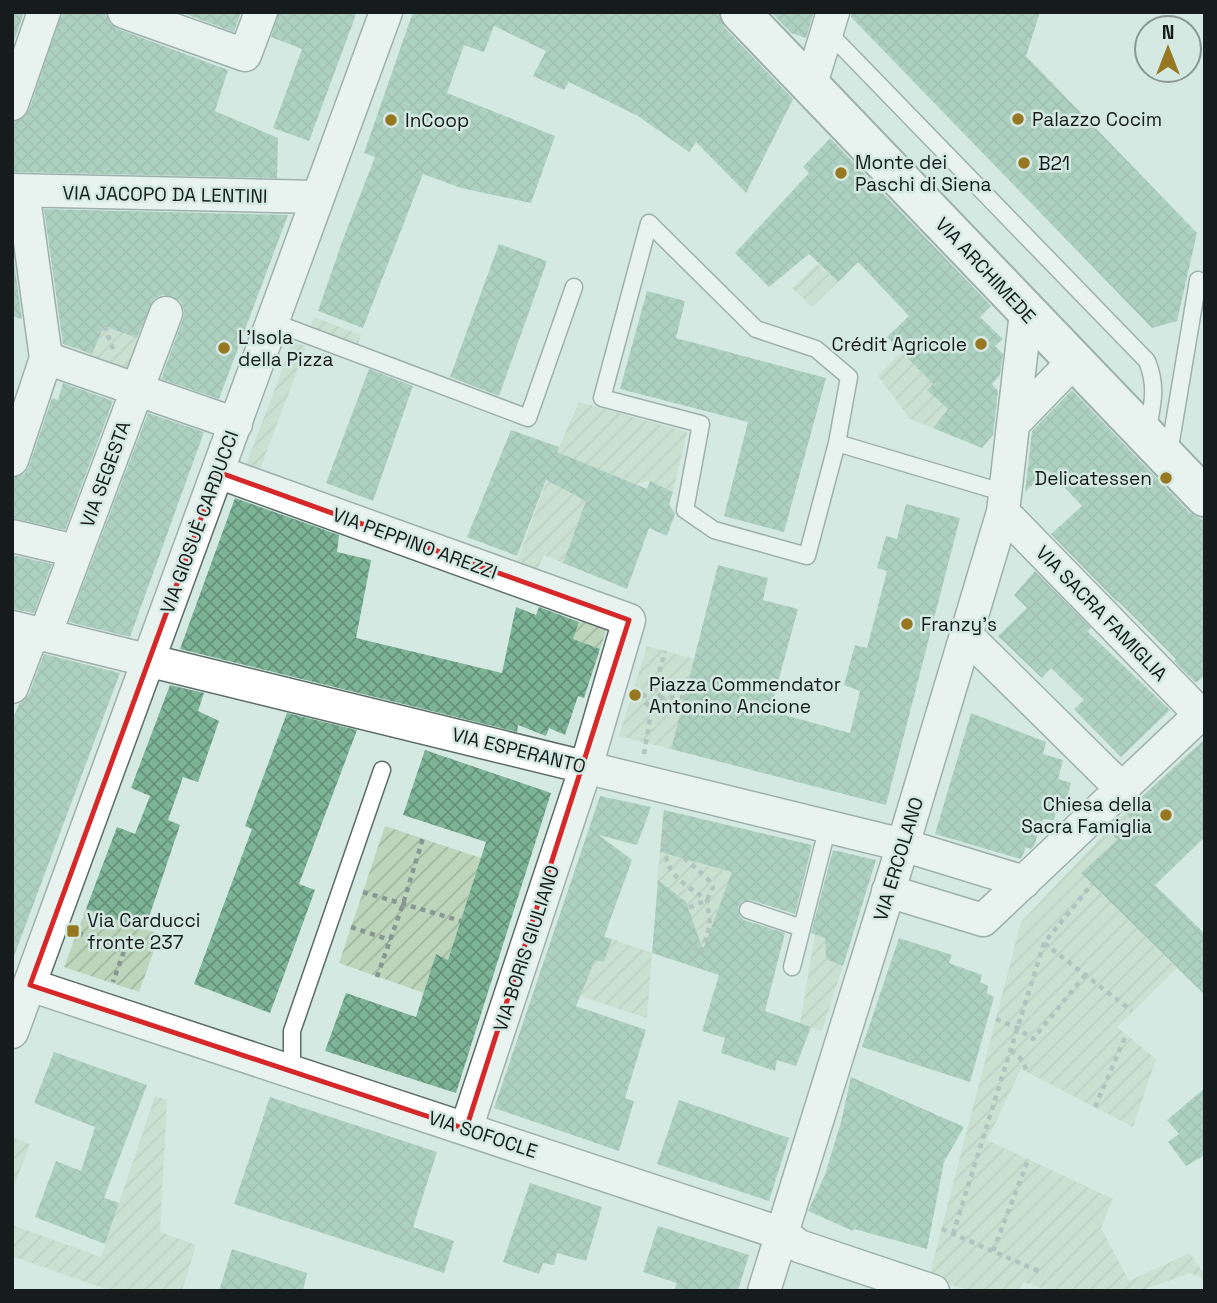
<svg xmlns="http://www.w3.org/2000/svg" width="1217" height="1303" viewBox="0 0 1217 1303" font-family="'Space Grotesk',sans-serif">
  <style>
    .garden { fill: url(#garden-furrows) }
    .building { fill: url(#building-cross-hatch) }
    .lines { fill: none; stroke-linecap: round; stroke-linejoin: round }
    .service-casing { stroke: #5b6c68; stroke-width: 19 }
    .minor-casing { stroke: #5b6c68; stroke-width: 35 }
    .primary-casing { stroke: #5b6c68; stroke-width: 42 }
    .path { stroke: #889793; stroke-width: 4.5; stroke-dasharray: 5 5; stroke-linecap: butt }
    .service { stroke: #fff; stroke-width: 16 }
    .minor { stroke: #fff; stroke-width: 32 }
    .primary { stroke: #fff; stroke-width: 38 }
    .marked { fill: none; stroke: #d62828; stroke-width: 5; stroke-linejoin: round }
    .poi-dot { fill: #977820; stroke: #d5e9e3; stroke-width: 2.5 }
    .labels { text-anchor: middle; stroke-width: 5; stroke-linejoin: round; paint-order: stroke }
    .poi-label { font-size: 19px; fill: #151c1b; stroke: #d5e9e3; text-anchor: start }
    .street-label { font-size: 19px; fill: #151c1b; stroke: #d5e9e3 }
  </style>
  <defs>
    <pattern id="garden-furrows" width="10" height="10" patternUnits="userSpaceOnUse" patternTransform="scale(1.75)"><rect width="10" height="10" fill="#bdd5ba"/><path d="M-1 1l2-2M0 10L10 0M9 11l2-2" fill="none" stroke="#a2b69f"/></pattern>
    <pattern id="building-cross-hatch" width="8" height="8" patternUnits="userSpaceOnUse" patternTransform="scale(1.75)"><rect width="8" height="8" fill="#7db496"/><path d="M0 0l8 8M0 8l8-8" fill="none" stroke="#65927a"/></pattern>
  </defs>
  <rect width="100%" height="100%" fill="#d5e9e3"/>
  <path class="garden" d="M817,264l21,18 -26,25 -20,-19z
    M314,317l47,18 -3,10 -48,-17z
    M104,326l39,14 -13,33 -45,-16 6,-17 6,3z
    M293,341l13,6 -47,125 -14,-5z
    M902,352l61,3 -35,34 20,20 -15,19 -23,-9 -32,-43z
    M579,402l108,30 -14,60 -23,-11 -15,3 -45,-18 -4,35 -23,62 -19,-8 -9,19 -20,-7 44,-120z
    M580,620l27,9 -7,20 -27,-10z
    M647,646l47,13 -23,90 -52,-13z
    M663,810l21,5 48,57 -23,99 -41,-82 -11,-3z
    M1125,812l6,7 -17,16 3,5 -36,33 96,95 -60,59 39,32 -23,68 -112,-58 -34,71 126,59 -12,29 28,53 61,-28 12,18 3,-2v14l-4,-5 -11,-5 -50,18h-90l-27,-9 -4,9h-49l-41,-14 92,-355z
    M385,826l96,32 -33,102 -12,-6 -12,39 -85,-30z
    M86,909l74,25 -21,58 -75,-25z
    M815,934l10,4 1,21 17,7 -21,65 -22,-7z
    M612,939l40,14 -5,65 -67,-22 13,-37 11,3z
    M155,1096l12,4 -7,132 36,13 -14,46h-71l-99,-35v-31l89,32z
    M12,1137l18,7 -18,47z"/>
  <path class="building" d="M12,12h12l-12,35z
    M62,12h44l4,11 8,6 110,41 -13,41 63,27 -1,40 -265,-6v-50l11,-4 6,-8z
    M180,12h61l-7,20z
    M279,12h78l-48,129 -36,-13 29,-79 -31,-12z
    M413,12h306l5,15 69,72 -47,94 -50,-51 -7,10 -51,-36 -69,-34 -5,8 -31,-14 13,-25 -52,-25 -10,26 -20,-7 -17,48 108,43 -24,67 -70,-15 -38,-14 -60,154 -45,-17 25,-72 32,-82 -11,-4z
    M771,12h43l-8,26 -15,-5z
    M851,12h189l-14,44 171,177 -20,88 -25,7 -301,-311z
    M830,138l161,168 -11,11 23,22 -8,7 8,8 -3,21 -8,9 6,7 -5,44 -11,13 -49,-20 15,-19 -21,-19 6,-6 -46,-47 22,-21 -51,-54 -20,20 -29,-28 -40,33 -34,-34 74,-80 -6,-6z
    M44,209l244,6 -69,184 -58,-20 22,-60 1,-8 -3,-9 -9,-6 -10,-1 -8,4 -17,39 -33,-12 -12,28 -29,-10z
    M499,244l48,17 -48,135 -49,-19z
    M12,248l10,71 -10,-3z
    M647,291l38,10 -9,37 150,40 -42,154 -60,-16 24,-94 -128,-33z
    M369,369l44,17 -40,115 -47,-18z
    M63,383l50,18 -48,129 -53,-12v-40l12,-4 5,-8 23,-68 6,2z
    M1072,390l117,122 16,9v154l-9,8 -22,-22 2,-2 -58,-58 -1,1 -66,-68 31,-28 -34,-36 -23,22 7,-61z
    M148,413l56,19 -74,205 -61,-15z
    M511,430l48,17 -2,5 90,37 3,-8 23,11 -4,12 6,10 -8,22 -18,-8 -22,61 -64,-26 23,-62 -40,-21 -29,76 -50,-19z
    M235,498l104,37 -2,17 34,8 -15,78 146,35 14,-66 20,8 3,-8 40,15 -6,17 27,10 -16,49 -6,-2 -13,39 -16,-7 -3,8 -28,-11 -1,7 -337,-83z
    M906,504l54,14 -74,287 -215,-56 47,-184 50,13 -5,22 35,9 -28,102 80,22 10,-42 -16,-6 11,-40 12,3 20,-77 -10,-3 9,-32 11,3z
    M12,555l40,9 -18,49 -22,-4z
    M1035,571l56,57 -4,3 83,79 -49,47 -47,-48 10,-9 -33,-32 -9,10 -44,-42 29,-28 -13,-13z
    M44,654l76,19 -106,283h-2v-235l7,-17 10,-10z
    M170,685l34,8 -6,18 21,10 -21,61 -15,-5 -15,43 12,5 -35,104 -59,-20 31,-82 18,7 15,-38 -19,-8z
    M287,713l70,17 -58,154 16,6 -45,123 -76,-29 58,-155 -7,-3z
    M971,713l75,29 -3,12 20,6 -5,19 13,4 -6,21 -7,-3 -4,19 -11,-1 -9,27 -3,3 -5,-2 -5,12 -86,-25z
    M1205,739v98l-50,48 50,49v61l-124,-122 36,-33 -4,-5 18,-16 -6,-7z
    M425,750l126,43 -95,300 -131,-42 21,-58 70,24 20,-63 12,6 38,-118 -83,-27z
    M600,796l51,11 -14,38 -38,-10 33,25 -28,77 8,2 -8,23 -9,-2 -19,46 70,24 -21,68 9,3 -15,50 -125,-43z
    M664,810l148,35 -17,69 -44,-14 -9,2 -4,5 2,9 4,4 41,13 -20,78 46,16 -15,39 -19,-6 -2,11 -54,-18 4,-15 -23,-7 17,-56 -67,-22 6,-73 28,22 17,48 29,-78 -72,-20z
    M833,850l43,10 -33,106 -17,-7 -1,-21 -14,-5z
    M899,938l53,17 -3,8 33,12 -2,7 8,4 -1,7 7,4 -24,85 -108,-35z
    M54,1052l93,33 -43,113 15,5 -14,41 -70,-27 21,-56 25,10 14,-44 -61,-24z
    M851,1077l113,50 -20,35 -17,87 -73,-20 -1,2 -45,-20 17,-36 16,-53z
    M1205,1088v67l-19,11 -18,-24 11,-8 -12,-14z
    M270,1097l167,55 -24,75 41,14 -10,32 -210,-69z
    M679,1100l110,38 -20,63 -112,-37z
    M530,1183l72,24 -16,54 -29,-8 -3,12 -11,-2 -4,11 -36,-12z
    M658,1226l91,29 -11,36h-64l3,-8 -34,-11z
    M232,1249l75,24 -4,18h-84z"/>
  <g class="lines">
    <defs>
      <path id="service" d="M827,31l320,330c11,27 5,45 0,72
        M273,322l255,96 46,-131
        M837,443l-30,113 -93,-26 -29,-20 16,-86 -99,-26 47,-175 107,106 60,20 33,28 -12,66 168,50
        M1169,453l29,-173
        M748,910l54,18
        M792,967l36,-141
        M292,1071v-40l90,-261"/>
      <path id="minor" d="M124,12l121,43 16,-43
        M811,84l22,-72
        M12,104l32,-92
        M12,190l306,7
        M23,191l23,167 190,66
        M1014,423l60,-62
        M12,460l34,-102
        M218,472l411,148 -43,147 -120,362
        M1003,512l197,202
        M12,536l64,15
        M12,627l891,218 121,37
        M45,635l121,-322
        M966,635l155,153
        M12,687l21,-55
        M888,891l95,29 222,-210
        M30,985l753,249 16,12 134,45
        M12,1032l374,-1020
        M764,1291l139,-446 100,-333 23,-200"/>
      <path id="primary" d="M740,12l465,485"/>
    </defs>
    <use href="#service" class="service-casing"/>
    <use href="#minor" class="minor-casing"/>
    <use href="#primary" class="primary-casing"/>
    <path class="path" d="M104,326l10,25
      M644 698a8 8 0 1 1 16 0a8 8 0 1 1-16 0Z
      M654,691l11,-40
      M660,698l25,-1
      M644,754l8,-48
      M672,817c-14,49 -5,56 35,83l3,25 -8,26 -16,-6
      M684,858l23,20 6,9 -6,13 -19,8
      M363,892l98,29
      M351,927l39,13
      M78,933l46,18 -11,31
      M1044,943l88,68
      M377,977l26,-73 20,-66
      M996,1019l21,9 16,11 52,-64
      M1011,1050l11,10 6,13
      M1095,1107l31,-72
      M942,1229l101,44
      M953,1234l91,-291 48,-59
      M993,1251l35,-91"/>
    <use href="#service" class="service"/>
    <use href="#minor" class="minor"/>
    <use href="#primary" class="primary"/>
  </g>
  <path d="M0 0H1217V1303H0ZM218,472l411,148 -163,509 -436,-144z" fill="#d5e9e3" fill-opacity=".55" fill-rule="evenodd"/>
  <path class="marked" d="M218,472l411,148 -163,509 -436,-144z"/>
  <g class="poi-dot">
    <circle cx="1018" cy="119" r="7"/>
    <circle cx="391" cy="120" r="7"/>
    <circle cx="1024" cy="163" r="7"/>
    <circle cx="841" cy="173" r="7"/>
    <circle cx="981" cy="344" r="7"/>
    <circle cx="224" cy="348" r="7"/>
    <circle cx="1166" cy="478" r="7"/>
    <circle cx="907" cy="624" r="7"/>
    <circle cx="635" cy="695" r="7"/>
    <circle cx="1166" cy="815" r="7"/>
    <rect x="66" y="924" width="14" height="14" rx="3.5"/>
  </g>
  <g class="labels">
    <g class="poi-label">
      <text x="1032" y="126">Palazzo Cocim</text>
      <text x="405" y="127">InCoop</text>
      <text x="855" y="169">Monte dei<tspan x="855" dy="22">Paschi di Siena</tspan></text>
      <text x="1038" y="170">B21</text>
      <text x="238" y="344">L'Isola<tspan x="238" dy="22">della Pizza</tspan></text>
      <text x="967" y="351" text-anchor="end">Crédit Agricole</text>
      <text x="1152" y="485" text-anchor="end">Delicatessen</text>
      <text x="921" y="631">Franzy's</text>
      <text x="649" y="691">Piazza Commendator<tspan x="649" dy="22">Antonino Ancione</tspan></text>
      <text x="1152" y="811" text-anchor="end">Chiesa della<tspan x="1152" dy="22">Sacra Famiglia</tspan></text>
      <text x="87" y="927">Via Carducci<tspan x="87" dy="22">fronte 237</tspan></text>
    </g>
    <g class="street-label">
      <text transform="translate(165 194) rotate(1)" y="7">VIA JACOPO DA LENTINI</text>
      <text transform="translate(986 270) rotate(47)" y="7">VIA ARCHIMEDE</text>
      <text transform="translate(105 474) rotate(-70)" y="7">VIA SEGESTA</text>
      <text transform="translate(199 522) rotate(-70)" y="7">VIA GIOSUÈ CARDUCCI</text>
      <text transform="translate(415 543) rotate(20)" y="7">VIA PEPPINO AREZZI</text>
      <text transform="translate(1102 613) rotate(46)" y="7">VIA SACRA FAMIGLIA</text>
      <text transform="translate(519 750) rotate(14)" y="7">VIA ESPERANTO</text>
      <text transform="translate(898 859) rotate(-73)" y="7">VIA ERCOLANO</text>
      <text transform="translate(526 948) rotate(-72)" y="7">VIA BORIS GIULIANO</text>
      <text transform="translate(483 1134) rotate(18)" y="7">VIA SOFOCLE</text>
    </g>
  </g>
  <rect width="1217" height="1303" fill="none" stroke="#151c1b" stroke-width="28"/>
  <g transform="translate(1168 49)"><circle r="33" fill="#d5e9e3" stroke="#889793" stroke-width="2"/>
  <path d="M0-5L12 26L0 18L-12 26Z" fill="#977820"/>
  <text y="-10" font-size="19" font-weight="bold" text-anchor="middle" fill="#151c1b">N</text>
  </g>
</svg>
